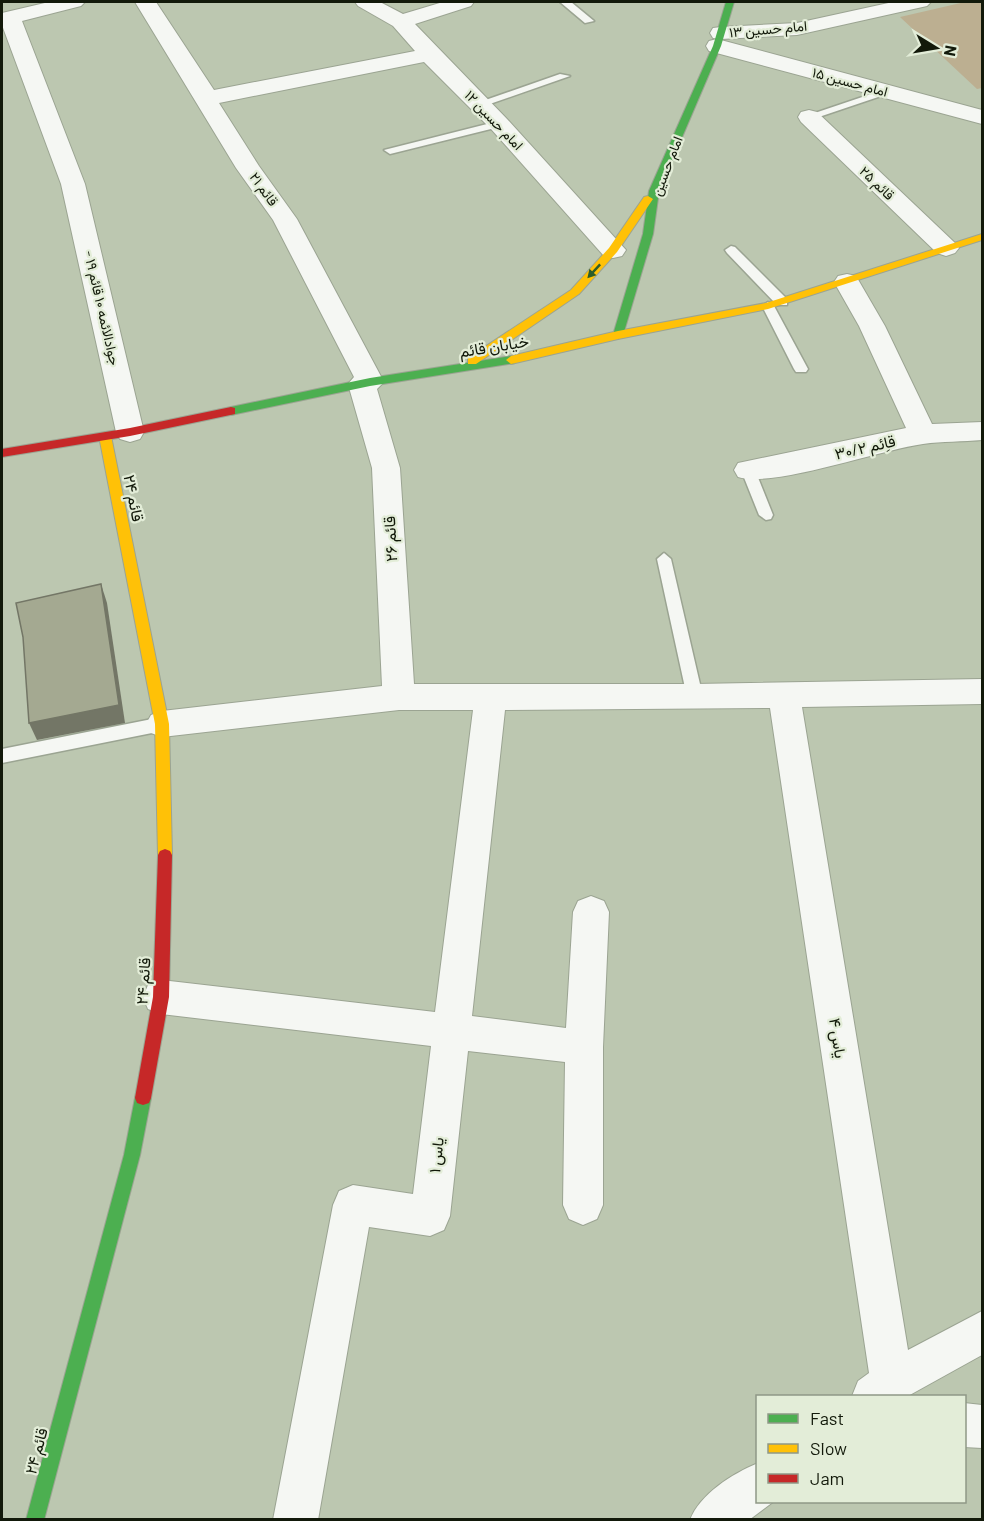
<svg xmlns="http://www.w3.org/2000/svg" width="984" height="1521" viewBox="0 0 984 1521" font-family="Barlow,Vazirmatn,sans-serif">
  <style>
    .green { fill: #bcaf91 }
    .lines { fill: none; stroke-linecap: round; stroke-linejoin: round }
    .lane-casing { stroke: #9ba492; stroke-width: 3 }
    .street-casing { stroke: #9ba492; stroke-width: 2 }
    .fast-casing { stroke: #9ba492; stroke-width: 2 }
    .slow-casing { stroke: #9ba492; stroke-width: 2 }
    .jam-casing { stroke: #9ba492; stroke-width: 2 }
    .lane { fill: #f5f7f3; fill-rule: evenodd }
    .street { fill: #f5f7f3; fill-rule: evenodd }
    .fast { fill: #4caf50; fill-rule: evenodd }
    .slow { fill: #ffc107; fill-rule: evenodd }
    .jam { fill: #c62828; fill-rule: evenodd }
    .shaded-wall { fill: #737666 }
    .building { fill: #a4a991; stroke: #737666; stroke-width: 1.5 }
    .oneway { fill: #2c5c2a }
    .labels { text-anchor: middle; stroke-width: 4.5; stroke-linejoin: round; paint-order: stroke }
    .far-street-label { font-size: 14px; fill: #12190a; stroke: #e3edd8 }
    .street-label { font-size: 16px; fill: #12190a; stroke: #e3edd8 }
  </style>
  <rect width="100%" height="100%" fill="#bcc7b0"/>
  <path class="green" d="M965,2h17v86l-5,1 -77,-72z"/>
  <g class="lines">
    <defs>
      <path id="lane" d="M560,2h11l23,19 -9,2z
        M560,74l10,2 -86,30 -10,-2z
        M883,90l10,2 -80,27 -10,-2z
        M499,121l4,1v4l-113,28 -6,-4z
        M731,246l4,1 52,52v6h-10l-50,-52 -2,-3z
        M768,302l6,4 34,63 -2,3h-10l-2,-3 -32,-63z
        M748,465l7,5 18,45 -2,4 -5,1 -7,-5 -18,-45z
        M664,553l7,6 32,138 -8,6 -8,-6 -30,-138z
        M162,717l6,2 2,5 -2,5 -6,2 -160,32v-14z"/>
      <path id="street" d="M49,2h36l-4,4 -59,15 63,163 59,248 -4,7 -10,3 -10,-3 -4,-7 -55,-248 -59,-159v-12z
        M135,2h21l58,88 201,-39 -22,-25 -35,-20 -3,-4h25l23,12 40,-12h31l-3,4 -56,18 92,95 119,131 -4,6 -9,2 -9,-2 -113,-127 -67,-67 -205,41 40,63 38,53 87,163 -7,7 23,79 14,216h281l287,-5v25l-180,3 106,643 74,-39v44l-74,41h-56l6,-15 11,-8 -99,-665 -265,2 -33,306 94,12 7,-116 5,-11 13,-5 13,5 5,11 -6,135v158l-6,14 -14,6 -14,-6 -6,-14 2,-143 -97,-11 -18,165 -6,14 -14,6 -61,-9 -51,293h-45l60,-315 6,-14 14,-6 60,9 18,-148 -270,-32 -13,-5 -5,-12 5,-12 13,-5 274,32 38,-302h-74l-237,27 -11,-4 -5,-9 5,-9 11,-4 220,-25 -10,-218 -24,-84 6,-7 -81,-157 -37,-52z
        M893,2h38l-4,4 -130,29 -76,4 -8,-1 -3,-5 3,-5 8,-1 76,-4z
        M717,39l265,71v14l-273,-73 -3,-5 3,-5z
        M809,110l8,2 138,131 4,5 -4,5 -9,3 -9,-3 -136,-131 -3,-5 3,-5z
        M847,274l9,2 29,50 47,98 50,-2v18c-19,2 -40,1 -59,4 -44,6 -148,44 -185,33l-4,-7 4,-7 168,-35 -47,-102 -25,-44 4,-6z
        M964,1403l18,2v43l-18,-1z
        M758,1463v39h15l-24,18h-59c10,-26 42,-46 68,-57z"/>
      <path id="fast" d="M726,2h8l-13,44 -62,145 -6,43 -30,101 -5,4 -4,-2 -1,-2 30,-101 6,-43 64,-145z
        M511,356l5,4 -1,3 -145,23 -139,29 -6,-4 6,-4 139,-29z
        M143,1091l6,2 2,5 -11,57 -96,365h-18l98,-365 11,-57 2,-5z"/>
      <path id="slow" d="M648,196l5,3 -36,53 -38,42 -103,70h-8v-6l103,-68 38,-42 35,-51z
        M982,234v6l-214,69 -150,30 -107,25 -5,-4 5,-4 107,-25 148,-28z
        M105,432l6,4 58,288 3,131 -2,4 -5,2 -5,-2 -2,-4 -3,-131 -56,-288z"/>
      <path id="jam" d="M231,407l4,1v6l-105,22 -128,21v-8l128,-21z
        M165,849l5,2 2,4 -3,142 -18,101 -2,5 -6,2 -6,-2 -2,-5 18,-101 5,-142 2,-4z"/>
    </defs>
    <use href="#lane" class="lane-casing"/>
    <use href="#street" class="street-casing"/>
    <use href="#fast" class="fast-casing"/>
    <use href="#slow" class="slow-casing"/>
    <use href="#jam" class="jam-casing"/>
    <use href="#lane" class="lane"/>
    <use href="#street" class="street"/>
    <use href="#fast" class="fast"/>
    <use href="#slow" class="slow"/>
    <use href="#jam" class="jam"/>
  </g>
  <path class="shaded-wall" d="M101,584l6,19 18,120 -88,17 -8,-17z"/>
  <path class="building" d="M101,584l18,121 -90,18 -6,-86 -7,-34z"/>
  <defs><path id="oneway-solid" d="M-6-.8H1V-3.2L6.5 0L1 3.2V.8H-6Z" transform="scale(1.5)"/></defs>
  <use class="oneway" href="#oneway-solid" transform="translate(594 271) rotate(133)"/>
  <g class="labels">
    <g class="far-street-label">
      <text transform="translate(768 29) rotate(-5)" y="5">امام حسین ۱۳</text>
      <text transform="translate(850 82) rotate(15)" y="5">امام حسین ۱۵</text>
      <text transform="translate(494 120) rotate(46)" y="5">امام حسین ۱۲</text>
      <text transform="translate(667 166) rotate(-69)" y="5">امام حسین</text>
      <text transform="translate(877 183) rotate(44)" y="5">قائم ۲۵</text>
      <text transform="translate(264 189) rotate(54)" y="5">قائم ۲۱</text>
      <text transform="translate(102 308) rotate(77)" y="5">- جوادالائمه ۱۰ قائم ۱۹</text>
    </g>
    <g class="street-label">
      <text transform="translate(494 346) rotate(-9)" y="6">خیابان قائم</text>
      <text transform="translate(865 447) rotate(-13)" y="6">قاِئم ۳۰/۲</text>
      <text transform="translate(134 498) rotate(79)" y="6">قائم ۲۴</text>
      <text transform="translate(390 539) rotate(-93)" y="6">قائم ۲۶</text>
      <text transform="translate(143 981) rotate(-86)" y="6">قائم ۲۴</text>
      <text transform="translate(838 1038) rotate(81)" y="6">یاس ۴</text>
      <text transform="translate(436 1155) rotate(-84)" y="6">یاس ۱</text>
      <text transform="translate(36 1451) rotate(-75)" y="6">قائم ۲۴</text>
    </g>
  </g>
  <rect width="984" height="1521" fill="none" stroke="#12190a" stroke-width="6"/>
  <rect x="756" y="1395" width="210" height="108" fill="#e3edd8" stroke="#8f9886" stroke-width="1.5"/>
  <rect x="768" y="1414" width="30" height="9" fill="#4caf50" stroke="#8f9886" stroke-width="1.5"/>
  <text x="810" y="1425" font-size="18" fill="#12190a">Fast</text>
  <rect x="768" y="1444" width="30" height="9" fill="#ffc107" stroke="#8f9886" stroke-width="1.5"/>
  <text x="810" y="1455" font-size="18" fill="#12190a">Slow</text>
  <rect x="768" y="1474" width="30" height="9" fill="#c62828" stroke="#8f9886" stroke-width="1.5"/>
  <text x="810" y="1485" font-size="18" fill="#12190a">Jam</text>
  <g transform="translate(936 48) rotate(101)" stroke="#e3edd8" stroke-width="4.5" paint-order="stroke">
  <path d="M0-4.5L10 22L0 15L-10 22Z" fill="#12190a"/>
  <text y="-9" font-size="16" font-weight="bold" text-anchor="middle" fill="#12190a">N</text>
  </g>
</svg>
